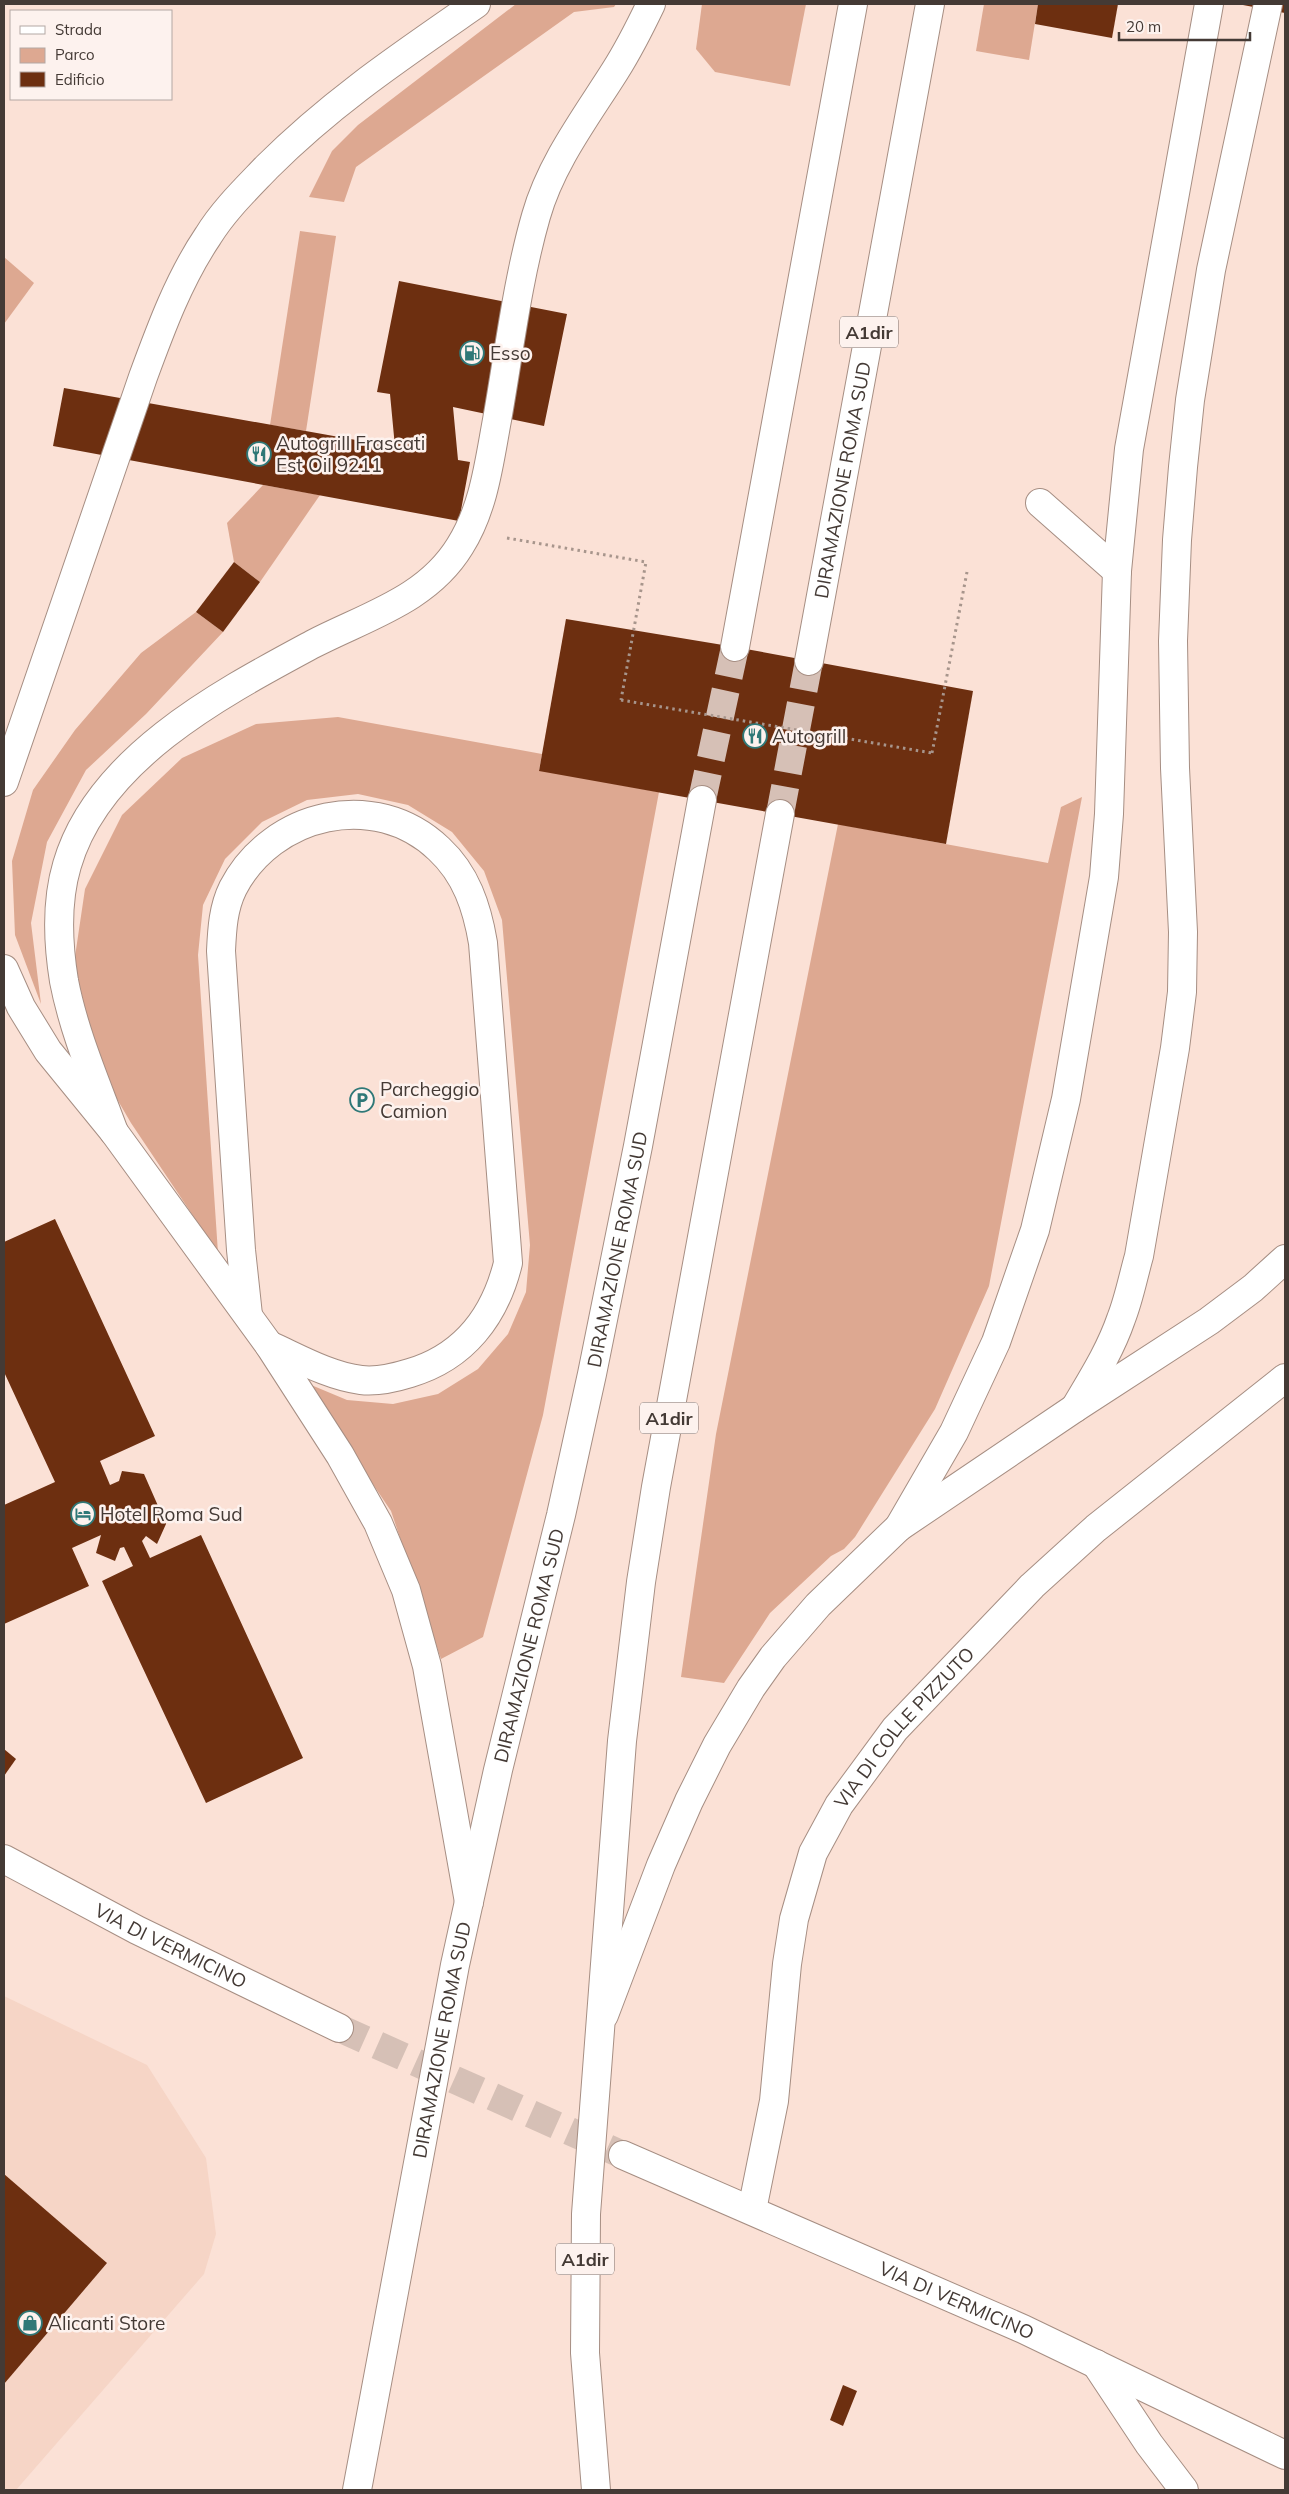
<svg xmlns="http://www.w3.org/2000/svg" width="1289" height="2494" font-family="Mulish,sans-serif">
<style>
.built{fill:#f6d5c6}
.green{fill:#dda891}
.building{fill:#6d2f10}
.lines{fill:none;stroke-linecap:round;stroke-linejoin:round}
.major-tunnel{stroke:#d6c0b6;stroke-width:28;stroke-dasharray:28 14;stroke-linecap:butt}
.highway-tunnel{stroke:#d6c0b6;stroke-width:28;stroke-dasharray:28 14;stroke-linecap:butt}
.minor-casing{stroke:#a68e83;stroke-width:30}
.major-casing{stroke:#a68e83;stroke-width:30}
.highway-casing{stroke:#a68e83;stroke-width:30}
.path{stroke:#a7958c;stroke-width:3;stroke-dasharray:2.5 4;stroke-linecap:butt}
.minor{stroke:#fff;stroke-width:28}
.major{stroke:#fff;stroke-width:28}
.highway{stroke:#fff;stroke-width:28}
.path-bridge{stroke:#a7958c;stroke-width:3;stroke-dasharray:2.5 4;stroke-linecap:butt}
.labels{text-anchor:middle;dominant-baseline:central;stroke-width:5;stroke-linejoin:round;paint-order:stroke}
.shield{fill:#fdf2ee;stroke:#7c716c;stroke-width:1}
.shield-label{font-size:18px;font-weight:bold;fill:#443a35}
.poi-label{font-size:19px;fill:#443a35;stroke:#fdf2ee;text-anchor:start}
.street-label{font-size:19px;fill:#443a35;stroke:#fdf2ee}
</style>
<rect width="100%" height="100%" fill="#fbe1d6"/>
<path class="built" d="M4 1996 147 2065 206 2158 216 2234 204 2274 16 2490H4Z"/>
<g class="green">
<path d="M516 4H616L614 7 574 12 356 167 344 202 309 197 332 151 358 125Z"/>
<path d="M702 4H806L790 86 715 72 696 49Z"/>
<path d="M984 4H1038L1029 60 976 51Z"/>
<path d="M300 231 336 236 306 431 270 425Z"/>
<path d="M4 257 34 283 4 324Z"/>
<path d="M263 485 320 495 260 582 234 562 227 523Z"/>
<path d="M196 612 223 632 146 714 86 770 47 842 31 923 41 1004 15 935 12 861 33 790 75 730 141 653Z"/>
<path d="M338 717 542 754 539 770 659 792 543 1415 483 1637 441 1659 391 1511 304 1382 347 1400 393 1404 438 1394 478 1369 508 1334 526 1292 530 1245 502 920 484 871 452 832 408 805 358 794 307 800 262 822 225 859 203 905 198 955 218 1253 131 1123 89 1051 73 970 85 889 122 815 182 758 256 724Z"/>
<path d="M1082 797 989 1286 935 1409 855 1537 844 1549 831 1556 770 1613 724 1683 681 1677 716 1434 838 824 1048 863 1061 807Z"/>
</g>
<g class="building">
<path d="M1038 4H1118L1112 38 1035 24Z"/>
<path d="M1243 4H1285V13L1243 5Z"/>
<path d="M399 281 567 314 544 426 453 407 458 460 470 462 459 521 53 446 64 388 395 447 390 394 377 392Z"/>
<path d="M234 562 260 582 223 632 196 612Z"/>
<path d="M566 619 735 647 973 691 946 844 539 771Z"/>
<path d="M55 1219 155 1436 100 1461 110 1485 119 1481 122 1471 144 1474 166 1524 157 1544 146 1536 142 1541 150 1558 201 1535 303 1758 206 1803 102 1581 133 1566 124 1547 120 1548 115 1561 96 1553 101 1535 72 1548 89 1586 4 1624V1505L55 1482 4 1372V1242Z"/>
<path d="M4 1749 16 1759 4 1776Z"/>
<path d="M4 2174 107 2263 4 2384Z"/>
<path d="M843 2385 857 2391 843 2426 830 2420Z"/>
</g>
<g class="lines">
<path class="major-tunnel" d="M339 2028 623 2155"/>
<g class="highway-tunnel">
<path d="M702 800 735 647"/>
<path d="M780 814 809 661"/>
</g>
<g class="minor-casing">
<g id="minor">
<path d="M1040 503 1117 571"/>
<path d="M4 782 143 377C161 328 179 279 208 236 224 210 246 189 267 167 332 102 401 56 476 4"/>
<path d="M4 969 21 1007 48 1051 114 1132 269 1345 340 1455 378 1523 406 1590 427 1666 469 1902"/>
<path d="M114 1132C96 1083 74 1033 64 981 58 944 56 902 67 865 98 758 222 693 313 644 367 616 427 600 460 546 484 508 489 463 497 420 509 353 517 282 536 216 551 163 586 117 615 71 629 49 640 27 651 4"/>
<path d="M248 1315 241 1250 221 951C222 930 223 908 233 888 272 813 375 788 439 849 466 874 477 907 483 943L508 1263C495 1316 464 1357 410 1373 394 1378 378 1382 361 1380 329 1376 298 1358 269 1345"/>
<path d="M1075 1408C1092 1379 1110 1351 1121 1319 1129 1299 1133 1277 1139 1256L1175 1048 1182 992 1183 932 1175 768 1173 641 1177 540 1183 467 1190 400 1211 270 1268 4"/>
<path d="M899 1527 954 1432 996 1342 1035 1230 1066 1099 1104 877 1109 814 1117 571 1129 449 1209 4"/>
<path d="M604 2015 661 1865 689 1801 717 1745 751 1688 773 1657 818 1605 899 1527 1075 1408 1209 1321 1253 1288 1285 1259"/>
<path id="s1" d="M752 2210 774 2101 787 1964 794 1919 813 1853 839 1805 895 1729 1032 1586 1096 1528 1285 1378"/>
<path d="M1096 2364 1149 2444 1184 2490"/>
</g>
</g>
<g class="major-casing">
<g id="major">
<path id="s2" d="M4 1859 137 1930 339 2028"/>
<path id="s3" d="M623 2155 1023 2329 1285 2455"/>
</g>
</g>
<g class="highway-casing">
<g id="highway">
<path d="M735 647 853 4"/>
<path id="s4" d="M809 661 930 4"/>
<path id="s5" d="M357 2490 455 1965 498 1770 561 1515 592 1374 638 1146 702 800"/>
<path d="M596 2490 585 2353 586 2214 622 1741 641 1582 656 1487 780 814"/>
</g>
</g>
<g class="path">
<path d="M507 538 646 562 621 700"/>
<path d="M932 753 967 572"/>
</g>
<use href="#minor" class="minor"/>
<use href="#major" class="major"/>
<use href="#highway" class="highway"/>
<path class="path-bridge" d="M621 700 932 753"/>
</g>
<defs>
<g id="fuel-ring" transform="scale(1.25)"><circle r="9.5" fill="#fdf2ee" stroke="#2f7877" stroke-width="1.5"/><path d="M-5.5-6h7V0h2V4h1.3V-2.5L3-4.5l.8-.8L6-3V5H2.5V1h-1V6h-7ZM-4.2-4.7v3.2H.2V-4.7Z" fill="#2f7877"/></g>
<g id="restaurant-ring" transform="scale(1.25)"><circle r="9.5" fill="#fdf2ee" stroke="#2f7877" stroke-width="1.5"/><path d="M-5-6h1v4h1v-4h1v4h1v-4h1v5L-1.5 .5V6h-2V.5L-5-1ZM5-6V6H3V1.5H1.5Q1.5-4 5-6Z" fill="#2f7877"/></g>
<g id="parking-ring" transform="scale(1.25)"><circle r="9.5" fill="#fdf2ee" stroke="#2f7877" stroke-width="1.5"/><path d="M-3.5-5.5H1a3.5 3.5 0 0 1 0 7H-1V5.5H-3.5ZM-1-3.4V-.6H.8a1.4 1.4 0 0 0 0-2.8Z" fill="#2f7877"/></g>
<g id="hotel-ring" transform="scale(1.25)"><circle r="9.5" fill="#fdf2ee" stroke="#2f7877" stroke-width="1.5"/><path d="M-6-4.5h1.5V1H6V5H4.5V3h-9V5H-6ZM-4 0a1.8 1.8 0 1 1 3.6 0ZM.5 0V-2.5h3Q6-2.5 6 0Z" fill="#2f7877"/></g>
<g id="shop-ring" transform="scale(1.25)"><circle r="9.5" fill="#fdf2ee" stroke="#2f7877" stroke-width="1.5"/><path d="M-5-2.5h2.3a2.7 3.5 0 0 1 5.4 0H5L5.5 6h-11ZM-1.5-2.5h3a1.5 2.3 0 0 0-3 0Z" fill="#2f7877"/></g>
</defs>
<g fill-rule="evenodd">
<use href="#fuel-ring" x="472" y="353"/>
<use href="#restaurant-ring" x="259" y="454"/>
<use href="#restaurant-ring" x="755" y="736"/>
<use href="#parking-ring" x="362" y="1100"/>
<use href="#hotel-ring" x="83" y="1514"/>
<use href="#shop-ring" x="30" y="2323"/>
</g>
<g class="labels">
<g class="shield">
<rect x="840" y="316.5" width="58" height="31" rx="4"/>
<rect x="640" y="1402.5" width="58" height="31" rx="4"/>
<rect x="556" y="2243.5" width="58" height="31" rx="4"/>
</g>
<g class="shield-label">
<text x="869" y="332">A1dir</text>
<text x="669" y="1418">A1dir</text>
<text x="585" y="2259">A1dir</text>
</g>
<g class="poi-label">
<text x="490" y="353">Esso</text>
<text x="276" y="443">Autogrill Frascati<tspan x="276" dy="22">Est Oil 9211</tspan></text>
<text x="772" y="736">Autogrill</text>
<text x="380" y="1089">Parcheggio<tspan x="380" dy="22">Camion</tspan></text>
<text x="100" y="1514">Hotel Roma Sud</text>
<text x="48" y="2323">Alicanti Store</text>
</g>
<g class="street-label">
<text stroke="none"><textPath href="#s4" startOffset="184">DIRAMAZIONE ROMA SUD</textPath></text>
<text stroke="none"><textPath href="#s5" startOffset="1268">DIRAMAZIONE ROMA SUD</textPath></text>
<text stroke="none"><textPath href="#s5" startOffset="862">DIRAMAZIONE ROMA SUD</textPath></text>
<text stroke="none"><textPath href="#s1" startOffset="519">VIA DI COLLE PIZZUTO</textPath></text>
<text stroke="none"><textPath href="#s2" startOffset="188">VIA DI VERMICINO</textPath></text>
<text stroke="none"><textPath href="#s5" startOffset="458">DIRAMAZIONE ROMA SUD</textPath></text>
<text stroke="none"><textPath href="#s3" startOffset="364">VIA DI VERMICINO</textPath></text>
</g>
</g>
<rect width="1289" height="2494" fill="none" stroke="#443a35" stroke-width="10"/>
<rect x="10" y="10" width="162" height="90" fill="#fdf2ee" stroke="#b3a8a4"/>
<rect x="20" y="26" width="25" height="8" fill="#ffffff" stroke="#b3a8a4"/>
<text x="55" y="35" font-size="15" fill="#443a35">Strada</text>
<rect x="20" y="48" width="25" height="15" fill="#dda891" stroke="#b3a8a4"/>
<text x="55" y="60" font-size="15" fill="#443a35">Parco</text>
<rect x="20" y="72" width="25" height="15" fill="#6d2f10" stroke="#b3a8a4"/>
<text x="55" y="85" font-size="15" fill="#443a35">Edificio</text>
<path d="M1119 32v8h131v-8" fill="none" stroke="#443a35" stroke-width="2.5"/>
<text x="1126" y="32" font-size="15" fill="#443a35" stroke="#fdf2ee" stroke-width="4" paint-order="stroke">20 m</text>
</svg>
